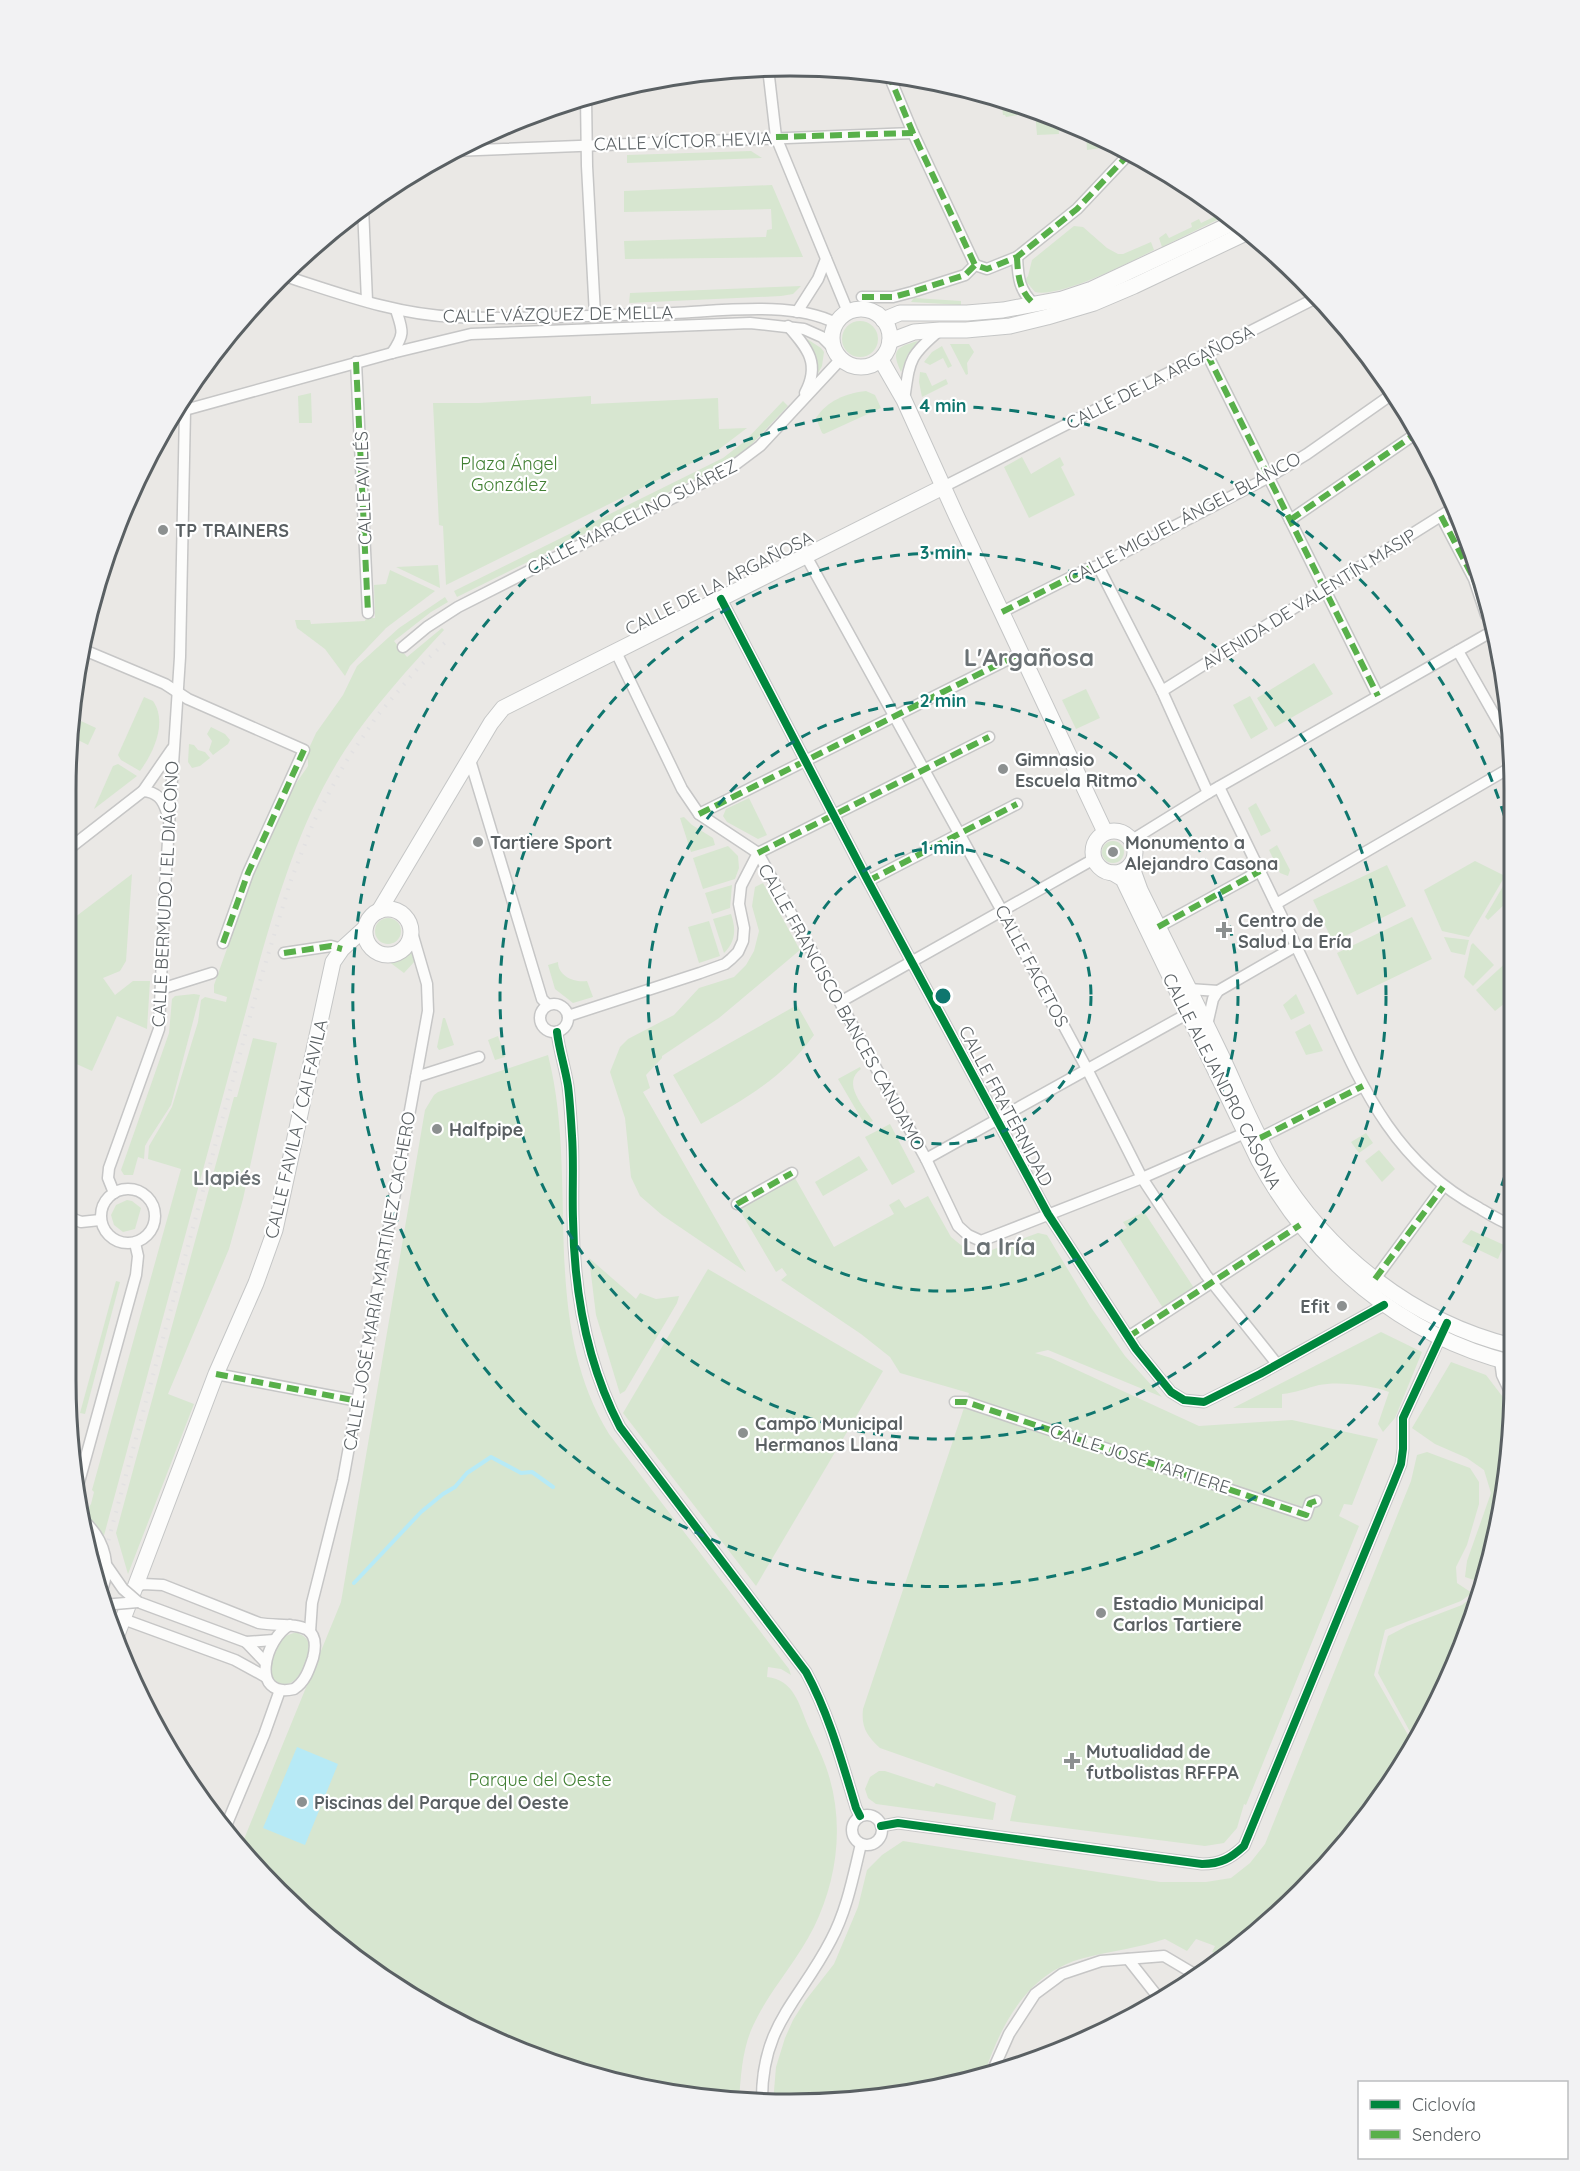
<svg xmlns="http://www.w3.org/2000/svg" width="1580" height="2171" font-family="Quicksand,sans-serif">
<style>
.green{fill:#d7e6d0}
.water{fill:#b7eaf6}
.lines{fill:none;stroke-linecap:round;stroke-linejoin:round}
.stream{stroke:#b7eaf6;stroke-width:4}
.street-casing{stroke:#c6c6c6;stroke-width:13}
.secondary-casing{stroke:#c5c6c6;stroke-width:17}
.street{stroke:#fcfcfb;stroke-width:10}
.secondary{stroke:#fcfcfb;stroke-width:15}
.rail{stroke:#e2e1e2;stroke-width:4;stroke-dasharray:1.5 8;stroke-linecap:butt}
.street-bridge-casing{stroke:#c6c6c6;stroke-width:13;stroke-linecap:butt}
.street-bridge{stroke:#fcfcfb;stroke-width:10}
.quiet{stroke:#58b04a;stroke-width:6;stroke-dasharray:12 6;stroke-linecap:butt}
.cycleway-casing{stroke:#fff;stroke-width:11}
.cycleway{stroke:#00873e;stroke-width:8}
.ring{fill:none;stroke:#0f766e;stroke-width:3;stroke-dasharray:10 8}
.poi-dot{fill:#8c9090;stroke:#fff;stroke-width:2}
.labels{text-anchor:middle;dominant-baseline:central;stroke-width:4.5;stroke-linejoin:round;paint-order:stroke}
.street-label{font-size:18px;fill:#5a6063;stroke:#fff}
.park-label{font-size:18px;fill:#428034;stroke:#fff}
.poi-label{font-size:18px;font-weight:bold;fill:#5a6063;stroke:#fff;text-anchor:start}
.neighbourhood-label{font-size:20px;font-weight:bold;fill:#6b7275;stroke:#fff}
.district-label{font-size:24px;font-weight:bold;fill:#6b7275;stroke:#fff}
.rim{fill:none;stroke:#5a6063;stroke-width:3}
.centre{fill:#0f766e;stroke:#fff;stroke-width:3}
.ring-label{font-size:18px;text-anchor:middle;font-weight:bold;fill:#0f766e;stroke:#fff;stroke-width:4.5;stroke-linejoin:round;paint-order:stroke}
</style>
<rect width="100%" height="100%" fill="#eae8e5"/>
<g class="green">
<path d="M1001 99 1022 104 1058 120 1059 134 1037 135 1035 112 1006 117 1005 115H1003Z"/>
<path d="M1086 133 1115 146 1087 150Z"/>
<path d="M751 151 762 158 627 163V155Z"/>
<path d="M772 185 803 257 625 259 624 241 766 237 767 230 772 229 771 209 624 212V191Z"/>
<path d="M1222 213 1225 216 1162 247 1159 238 1166 233 1169 238 1192 227 1191 223 1199 219 1201 223Z"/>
<path d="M1074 226 1083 227 1107 248 1118 254H1123L1151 242 1154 250C1130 262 1061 298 1035 292L1025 280 1028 276 1032 260Z"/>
<path d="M801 286 793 294 781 296 629 303 630 293Z"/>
<path d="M914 298 961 301V305L911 302Z"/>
<circle cx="860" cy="339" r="18"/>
<path d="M807 339 821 348 824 352 822 366 817 375 814 355Z"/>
<path d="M918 341 908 354 901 372C891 350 896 347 918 341Z"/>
<path d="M950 344H969L974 352 967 363 968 374 966 375Z"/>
<path d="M942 346 952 366 948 368 943 358 930 365 924 362 932 352Z"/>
<path d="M920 372 926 373 932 386 946 379 948 384 922 397 919 382Z"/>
<path d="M866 391 875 395 881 408 824 434 822 433 816 418C827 401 846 393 866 391Z"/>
<path d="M311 393 312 423H299L298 396Z"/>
<path d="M591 396V404L718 398 719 429 747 428 718 450 446 585 443 526 439 525 433 403H479Z"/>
<path d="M783 401 788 406 749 447 725 464 457 597 454 591 723 458 745 441Z"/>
<path d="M1022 457 1031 474 1060 457 1064 465 1061 467 1075 495 1029 518 1004 467Z"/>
<path d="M438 565 440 588 396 567Z"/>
<path d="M390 570 435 591 386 628 350 666 345 676 325 649 297 628 295 620H310L311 624 365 621 366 618H375L374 585 386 584Z"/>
<path d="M445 597 448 602 431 612 394 641 407 657 442 628 444 630C409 668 373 707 345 750 303 815 280 889 259 963L93 1576 84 1515 91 1504 94 1492 92 1490 181 1169 148 1159 149 1146 172 1107 198 1022 201 1000 205 997 226 1002 227 997 214 993V985L254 873 288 795 308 766V760L305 757 316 733 343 695 357 666 399 628Z"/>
<path d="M1314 663 1333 694 1275 727 1257 698Z"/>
<path d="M1086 689 1100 718 1076 729 1062 700Z"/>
<path d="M1250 696 1268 729 1251 739 1233 705Z"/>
<path d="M144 697 153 701C168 723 153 753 140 771L121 760 118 755Z"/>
<path d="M81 721 96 728 88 745 74 738Z"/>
<path d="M211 727 225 734 230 740 228 744 213 755 209 750 212 741 207 734Z"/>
<path d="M189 744 194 745 198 750 205 752 210 758 200 766 192 768 188 762Z"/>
<path d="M118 764 137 776 94 809 113 766Z"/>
<path d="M749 798 767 835 758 839 727 822 723 816 726 809Z"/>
<path d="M1256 803 1271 831 1261 836 1248 808Z"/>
<path d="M684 817 692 825 713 838 715 845 691 852 680 818Z"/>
<circle cx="1113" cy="852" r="11"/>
<path d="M1277 845 1290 870 1288 876 1280 873 1269 850Z"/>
<path d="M728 846 738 856 739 868 735 879 703 889 693 858Z"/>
<path d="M1475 861 1505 876 1469 937 1442 931 1424 890Z"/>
<path d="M1387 865 1406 906 1333 942 1313 900Z"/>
<path d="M132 874 126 961 120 971 103 978 115 995 133 981H150L147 1029 117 1016 92 1071 72 1062 68 1072 72 1074 66 1087V924Z"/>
<path d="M1509 876V900L1488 920 1485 917Z"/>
<path d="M763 883 800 950 719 1018 662 1056V1058L646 1075 650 1088 643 1092 746 1272 662 1215 640 1196 631 1177 625 1118 610 1072 620 1047 628 1039 674 1015 699 988 734 977 746 965 754 951 759 931 752 906 755 887Z"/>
<path d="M732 885 730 908 712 914 705 893Z"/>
<path d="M731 914C736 929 736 941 724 953L713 919Z"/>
<path d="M1412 917 1432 959 1357 995 1337 953Z"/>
<circle cx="388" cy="931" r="13"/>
<path d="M709 921 720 956 699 963 688 927Z"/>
<path d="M1444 937 1469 940 1465 955 1451 952Z"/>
<path d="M1473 943 1494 965 1473 986 1464 977 1471 945Z"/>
<path d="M411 948 415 961 404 973 388 961 389 959 400 957Z"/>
<path d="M1509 960 1510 999 1495 1011 1476 990Z"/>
<path d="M558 962C558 976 574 983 587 981L593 997 573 1003 555 989 548 965Z"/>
<path d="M194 994 200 995 171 1105 149 1139 145 1146 144 1159 138 1157 133 1175H124L121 1170 169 1033 172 999 175 996Z"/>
<path d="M1296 994 1305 1013 1291 1020 1283 1005Z"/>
<path d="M797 1005 814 1035C783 1078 745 1099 701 1124L673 1075Z"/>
<path d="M443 1018H445L454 1045 439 1050 437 1047Z"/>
<path d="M1310 1024 1323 1051 1306 1055 1295 1032Z"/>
<path d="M498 1036 505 1057 495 1060 488 1040Z"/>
<path d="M253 1038 277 1043 243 1199 229 1249 168 1394 194 1404 128 1574 116 1533 234 1097H237Z"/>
<path d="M548 1055C580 1180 538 1318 609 1434L789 1669 791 1675 781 1669 768 1667 767 1677C794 1680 799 1704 808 1726 814 1739 821 1753 826 1767 845 1820 838 1878 814 1927 796 1963 768 1992 752 2028 742 2051 741 2076 739 2100L649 2091 470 2030 312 1925 242 1844 341 1602 425 1110 434 1095 438 1092Z"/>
<path d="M860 1067 861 1069C841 1083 864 1107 873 1121L865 1125 838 1079Z"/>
<path d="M890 1124 915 1172 892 1185 865 1137Z"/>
<path d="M1366 1133 1373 1143 1359 1153 1351 1142Z"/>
<path d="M1379 1150 1395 1169 1382 1182 1365 1161Z"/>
<path d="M859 1156 868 1170 823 1196 815 1182Z"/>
<path d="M795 1178 834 1247 894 1214 889 1205 899 1199 905 1208 928 1196 951 1237 967 1250 986 1252 1038 1233 1047 1235 1090 1306 1125 1356 1162 1397 1048 1350 1035 1353 1051 1358 1199 1426 1292 1420 1378 1439 1352 1505 1344 1504 1339 1516 1359 1526 1246 1805 1244 1804 1237 1828 1224 1843 1205 1846 1010 1821 1016 1796 880 1748C867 1736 861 1727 863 1709L969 1393 900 1373 890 1357 861 1334 781 1280 787 1275 782 1268 776 1272 739 1209Z"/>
<path d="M127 1200 132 1201 141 1208 135 1229 123 1232 114 1225 111 1215 116 1205Z"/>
<path d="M1144 1212 1194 1288 1163 1308 1116 1233 1127 1228 1123 1222Z"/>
<path d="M1471 1230 1504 1245 1498 1259 1462 1242Z"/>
<path d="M589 1258 636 1299 640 1293 656 1299 679 1296 677 1303 625 1391 620 1394 596 1315Z"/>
<path d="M708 1269 883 1371 756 1586 623 1413Z"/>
<path d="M116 1281 120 1282 85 1414 80 1413Z"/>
<path d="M1381 1332 1422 1352 1395 1418 1383 1432 1378 1424 1389 1392C1372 1385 1337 1381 1319 1385 1307 1388 1295 1393 1282 1394V1408H1233Z"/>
<path d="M1451 1362 1486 1375 1512 1409V1429L1489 1569 1486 1577 1474 1580 1465 1577 1467 1561 1491 1493 1484 1470 1467 1458 1435 1444 1412 1428Z"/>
<path d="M1427 1452 1470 1468 1479 1482V1504L1467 1545 1456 1567 1457 1583 1472 1593 1461 1601 1385 1630 1374 1675 1412 1742 1338 1853 1339 1829 1335 1858 1228 1957 1212 1952 1215 1946 1196 1939 1187 1951 1165 1939C1139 1948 1111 1951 1084 1958 1029 1972 1002 2022 985 2072L884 2099 790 2105 773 2103 776 2067 785 2038 793 2020 805 2001 834 1964 858 1907 867 1870 882 1855 903 1841 1160 1882H1206L1231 1878 1250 1863 1265 1844 1411 1481 1417 1455Z"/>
<path d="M1481 1590 1439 1702 1414 1739 1378 1673 1388 1636 1407 1626 1462 1605Z"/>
<path d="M296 1632C302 1635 307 1637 309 1644 311 1655 301 1677 292 1682 288 1685 283 1685 279 1683 261 1675 276 1648 283 1637Z"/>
<path d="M879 1771H885L934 1787 936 1783 996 1803 993 1820 876 1804 868 1798 865 1789 870 1777Z"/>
</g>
<path class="water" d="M297 1747 338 1764 305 1845 263 1828Z"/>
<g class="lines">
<path class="stream" d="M354 1583 421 1512 443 1494 455 1487 467 1473 491 1457 521 1473 532 1472 553 1487"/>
<g class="street-casing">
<g id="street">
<path d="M768 68 776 137 848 312"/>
<path d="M888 73 913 133 975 265"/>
<path d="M586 97 587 166 595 315"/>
<path d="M453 151 913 133"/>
<path d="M363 207 367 301"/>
<path d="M1017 257C1018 277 1019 291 1035 305"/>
<path d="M285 276C341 294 397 315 456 317 529 320 602 315 674 313 720 311 794 301 835 323"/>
<path d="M862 297H893L912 292 965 275 975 265 987 269 1017 257 1077 209 1130 153"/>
<path d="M797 312 818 279 826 259"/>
<path d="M788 326C807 348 821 363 805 393"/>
<path d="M392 353C405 334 403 331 396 310"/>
<path d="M1207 354 1378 696"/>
<path d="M356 362 368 613"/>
<path d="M904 400C910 360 908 357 940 330"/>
<path d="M174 413 392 353 471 334 750 323 804 329 822 337 833 348"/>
<path d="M943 487 1316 298"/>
<path d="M1441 516 1474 579 1486 615"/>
<path d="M1290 520 1414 435"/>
<path d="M806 556 1002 911 1087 1069 1142 1178 1206 1275 1277 1364"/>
<path d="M1098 566 1162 691 1208 793"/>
<path d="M721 599 868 881 1048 1214 1136 1349 1171 1392 1184 1400 1204 1402 1260 1374 1384 1305"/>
<path d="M1002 612 1087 569 1098 566 1269 477 1307 454 1391 395"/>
<path d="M403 647 427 627 458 607 728 470 760 446 840 360"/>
<path d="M84 650 165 684 188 699 304 750 248 873 223 943"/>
<path d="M1458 651 1508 739"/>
<path d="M616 652 682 789 699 814 758 853 926 1159 958 1226 968 1235 981 1241 1142 1178 1245 1133"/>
<path d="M1162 691 1455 507"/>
<path d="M470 760 542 999 548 1005"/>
<path d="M1219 787C1250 850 1280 913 1311 977 1355 1068 1384 1157 1479 1208 1489 1214 1500 1221 1511 1225"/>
<path d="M143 791C157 792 163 799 167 813"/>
<path d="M699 814 1021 653"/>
<path d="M1132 840 1208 793 1491 632"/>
<path d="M66 851 143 791 172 749"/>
<path d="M758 853 989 737"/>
<path d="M868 881 1017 804"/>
<path d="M1276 904 1508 769"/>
<path d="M1158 927 1260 871"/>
<path d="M284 953 331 946 342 949"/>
<path d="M161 989 212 973"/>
<path d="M1189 989 1218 991"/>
<path d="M840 1002 1094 859"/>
<circle cx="554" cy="1018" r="14"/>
<path d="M568 1016 700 973 725 964 731 959 738 952 743 941 744 928 739 904 741 886 758 853"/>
<path d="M1207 1025 1213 999 1218 991 1296 946"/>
<path d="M557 1032C559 1050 565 1067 568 1086 570 1102 571 1119 572 1136 574 1163 572 1191 573 1219 574 1291 586 1362 620 1427L806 1672C829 1714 842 1762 856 1808L860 1816"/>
<path d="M416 1077 479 1057"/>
<path d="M1260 1138 1363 1086"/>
<path d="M926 1159 1187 1014"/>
<circle cx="128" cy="1216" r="27"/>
<path d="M114 1193 108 1178 109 1168 159 1029 165 887 180 657 185 410 189 387"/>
<path d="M737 1204 792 1173"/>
<path d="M66 1216 81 1222 100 1220"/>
<path d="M1375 1279 1443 1187"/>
<path d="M1128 1337 1300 1225"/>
<path d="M1500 1360 1502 1375 1512 1396"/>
<path d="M216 1374 358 1401"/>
<path d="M955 1402H966L1306 1515 1310 1503 1316 1501"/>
<path d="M79 1482 136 1275 138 1256 135 1243"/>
<path d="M134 1588 143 1584 163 1585 259 1623C284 1628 324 1616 313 1658 309 1670 305 1682 294 1689 249 1699 265 1638 290 1625"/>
<path d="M138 1602 246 1642 274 1640"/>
<path d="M123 1619 235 1660 266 1677"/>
<path d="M310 1632 312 1603 343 1480 428 1011 427 984 411 929"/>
<path d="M246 1642 266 1663"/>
<circle cx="867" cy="1830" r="15"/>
<path d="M226 1826 264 1735 280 1690"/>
<path d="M881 1826 898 1823 1202 1864C1221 1864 1231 1858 1244 1846L1393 1484 1401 1464 1403 1449V1418L1443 1331"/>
<path d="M1128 1959 1158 1997"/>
<path d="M993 2070 1009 2034 1035 1994 1062 1974 1101 1961 1164 1956 1196 1975"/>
<path d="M762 2102C761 2025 799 2002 831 1940 847 1910 853 1877 861 1844"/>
</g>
</g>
<g class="secondary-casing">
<g id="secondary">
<circle cx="861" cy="338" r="29"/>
<path d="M883 320 900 313H967L1003 310 1062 299 1092 289 1235 222"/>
<path d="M890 341 914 332 940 330H966L1010 326 1047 317 1094 303 1134 286 1248 232"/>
<path d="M881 360 904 400 956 515 1105 832"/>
<circle cx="1114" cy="852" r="21"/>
<path d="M1131 865 1140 890C1168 946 1195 1001 1222 1057 1239 1094 1255 1133 1275 1167 1327 1254 1414 1322 1512 1346"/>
<path d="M1113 873 1123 879 1259 1161C1312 1259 1402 1336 1512 1363"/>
<circle cx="388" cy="932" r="23"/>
<path d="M379 911 491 723 503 708 943 487"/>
<path d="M115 1640 216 1374 256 1283 275 1230 333 962 342 949 365 928"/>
</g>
</g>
<use href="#street" class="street"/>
<use href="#secondary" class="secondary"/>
<path class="rail" d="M96 1586 257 991 291 880 314 821 345 763 377 716 418 668 450 638"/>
<g class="street-bridge-casing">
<g id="street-bridge">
<path d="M84 1521C106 1541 112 1568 100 1595"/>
<path d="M107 1566 123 1589 138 1602"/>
<path d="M103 1605 138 1602"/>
</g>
</g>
<use href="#street-bridge" class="street-bridge"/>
<g class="quiet">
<path d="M888 73 913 133 975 265"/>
<path d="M776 137 913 133"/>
<path d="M1017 257C1018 277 1019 291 1035 305"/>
<path d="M862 297H893L912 292 965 275 975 265 987 269 1017 257 1077 209 1130 153"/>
<path d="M1207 354 1378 696"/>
<path d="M356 362 368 613"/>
<path d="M1441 516 1474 579 1486 615"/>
<path d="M1290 520 1414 435"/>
<path d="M1002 612 1087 569 1098 566"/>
<path d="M699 814 1021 653"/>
<path d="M758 853 989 737"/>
<path d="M868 881 1017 804"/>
<path d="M1158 927 1260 871"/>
<path d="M223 943 248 873 304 750"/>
<path d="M284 953 331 946 342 949"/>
<path d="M1260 1138 1363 1086"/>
<path d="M737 1204 792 1173"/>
<path d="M1375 1279 1443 1187"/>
<path d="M1128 1337 1300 1225"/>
<path d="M216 1374 358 1401"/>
<path d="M955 1402H966L1306 1515 1310 1503 1316 1501"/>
</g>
<g class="cycleway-casing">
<g id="cycleway">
<path d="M721 599 868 881 1048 1214 1136 1349 1171 1392 1184 1400 1204 1402 1260 1374 1384 1305"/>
<path d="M557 1032C559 1050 565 1067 568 1086 570 1102 571 1119 572 1136 574 1163 572 1191 573 1219 574 1291 586 1362 620 1427L806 1672C829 1714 842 1762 856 1808L860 1816"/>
<path d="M881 1826 898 1823 1202 1864C1221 1864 1231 1858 1244 1846L1393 1484 1401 1464 1403 1449V1418L1447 1323"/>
</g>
</g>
<use href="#cycleway" class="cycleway"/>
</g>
<g class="ring">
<circle cx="943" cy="996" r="148"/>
<circle cx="943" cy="996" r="295"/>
<circle cx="943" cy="996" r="443"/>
<path d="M1510 1159A590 590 0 1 1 1507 824"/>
</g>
<g class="poi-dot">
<circle cx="163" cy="530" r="6"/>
<circle cx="1003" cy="769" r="6"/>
<circle cx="478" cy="842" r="6"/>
<circle cx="1113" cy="852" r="6"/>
<path d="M1221 921h6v6h6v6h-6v6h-6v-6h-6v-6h6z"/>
<circle cx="437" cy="1129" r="6"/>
<circle cx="1342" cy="1306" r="6"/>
<circle cx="743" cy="1433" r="6"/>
<circle cx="1101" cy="1613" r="6"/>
<path d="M1069 1752h6v6h6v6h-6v6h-6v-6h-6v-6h6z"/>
<circle cx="302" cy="1802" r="6"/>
</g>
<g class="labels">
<g class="street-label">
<text transform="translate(683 141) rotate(-2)">CALLE VÍCTOR HEVIA</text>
<text transform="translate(558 314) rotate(-1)">CALLE VÁZQUEZ DE MELLA</text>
<text transform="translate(1160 377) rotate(-27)">CALLE DE LA ARGAÑOSA</text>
<text transform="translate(363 488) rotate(-92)">CALLE AVILÉS</text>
<text transform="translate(632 517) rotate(-27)">CALLE MARCELINO SUÁREZ</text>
<text transform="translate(1184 518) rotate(-28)">CALLE MIGUEL ÁNGEL BLANCO</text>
<text transform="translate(719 583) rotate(-27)">CALLE DE LA ARGAÑOSA</text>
<text transform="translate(1309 599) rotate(-32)">AVENIDA DE VALENTÍN MASIP</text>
<text transform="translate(165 894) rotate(-87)">CALLE BERMUDO I EL DIÁCONO</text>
<text transform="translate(1032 966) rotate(62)">CALLE FACETOS</text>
<text transform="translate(842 1007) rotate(61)">CALLE FRANCISCO BANCES CANDAMO</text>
<text transform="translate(1222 1081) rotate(63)">CALLE ALEJANDRO CASONA</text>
<text transform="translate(1006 1106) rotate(62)">CALLE FRATERNIDAD</text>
<text transform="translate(296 1129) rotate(-77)">CALLE FAVILA / CAI FAVILA</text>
<text transform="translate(379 1281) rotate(-80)">CALLE JOSÉ MARÍA MARTÍNEZ CACHERO</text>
<text transform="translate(1140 1459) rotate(18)">CALLE JOSÉ TARTIERE</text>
</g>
<g class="park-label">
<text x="509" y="463">Plaza Ángel<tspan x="509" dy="21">González</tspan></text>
<text x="540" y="1779">Parque del Oeste</text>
</g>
<g class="poi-label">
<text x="175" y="530">TP TRAINERS</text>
<text x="1015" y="759">Gimnasio<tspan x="1015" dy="21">Escuela Ritmo</tspan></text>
<text x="490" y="842">Tartiere Sport</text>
<text x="1125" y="842">Monumento a<tspan x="1125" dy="21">Alejandro Casona</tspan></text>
<text x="1238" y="920">Centro de<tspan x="1238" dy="21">Salud La Ería</tspan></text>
<text x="449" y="1129">Halfpipe</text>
<text x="1330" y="1306" text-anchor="end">Efit</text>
<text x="755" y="1423">Campo Municipal<tspan x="755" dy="21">Hermanos Llana</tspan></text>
<text x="1113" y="1603">Estadio Municipal<tspan x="1113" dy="21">Carlos Tartiere</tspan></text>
<text x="1086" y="1751">Mutualidad de<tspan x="1086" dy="21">futbolistas RFFPA</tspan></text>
<text x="314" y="1802">Piscinas del Parque del Oeste</text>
</g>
<g class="neighbourhood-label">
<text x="227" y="1177">Llapiés</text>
</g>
<g class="district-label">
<text x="1029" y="657">L'Argañosa</text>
<text x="999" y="1246">La Iría</text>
</g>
</g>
<path d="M0 0H1580V2171H0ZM790 76H790A714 714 0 0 1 1504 790V1380A714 714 0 0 1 790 2094H790A714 714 0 0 1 76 1380V790A714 714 0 0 1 790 76Z" fill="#f2f2f3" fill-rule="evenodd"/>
<path class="rim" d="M790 76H790A714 714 0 0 1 1504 790V1380A714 714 0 0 1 790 2094H790A714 714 0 0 1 76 1380V790A714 714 0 0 1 790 76Z"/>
<circle cx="943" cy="996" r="9" class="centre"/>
<g class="ring-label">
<text x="943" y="412">4 min</text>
<text x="943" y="559">3 min</text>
<text x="943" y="707">2 min</text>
<text x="943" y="854">1 min</text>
</g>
<rect x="1358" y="2081" width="210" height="78" fill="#ffffff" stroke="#bdbfc1" stroke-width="1.5"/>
<rect x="1370" y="2100" width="30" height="9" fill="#00873e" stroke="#bdbfc1" stroke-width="1.5"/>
<text x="1412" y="2111" font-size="18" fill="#5a6063">Ciclovía</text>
<rect x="1370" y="2130" width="30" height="9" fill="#58b04a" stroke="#bdbfc1" stroke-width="1.5"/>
<text x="1412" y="2141" font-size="18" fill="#5a6063">Sendero</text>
</svg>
